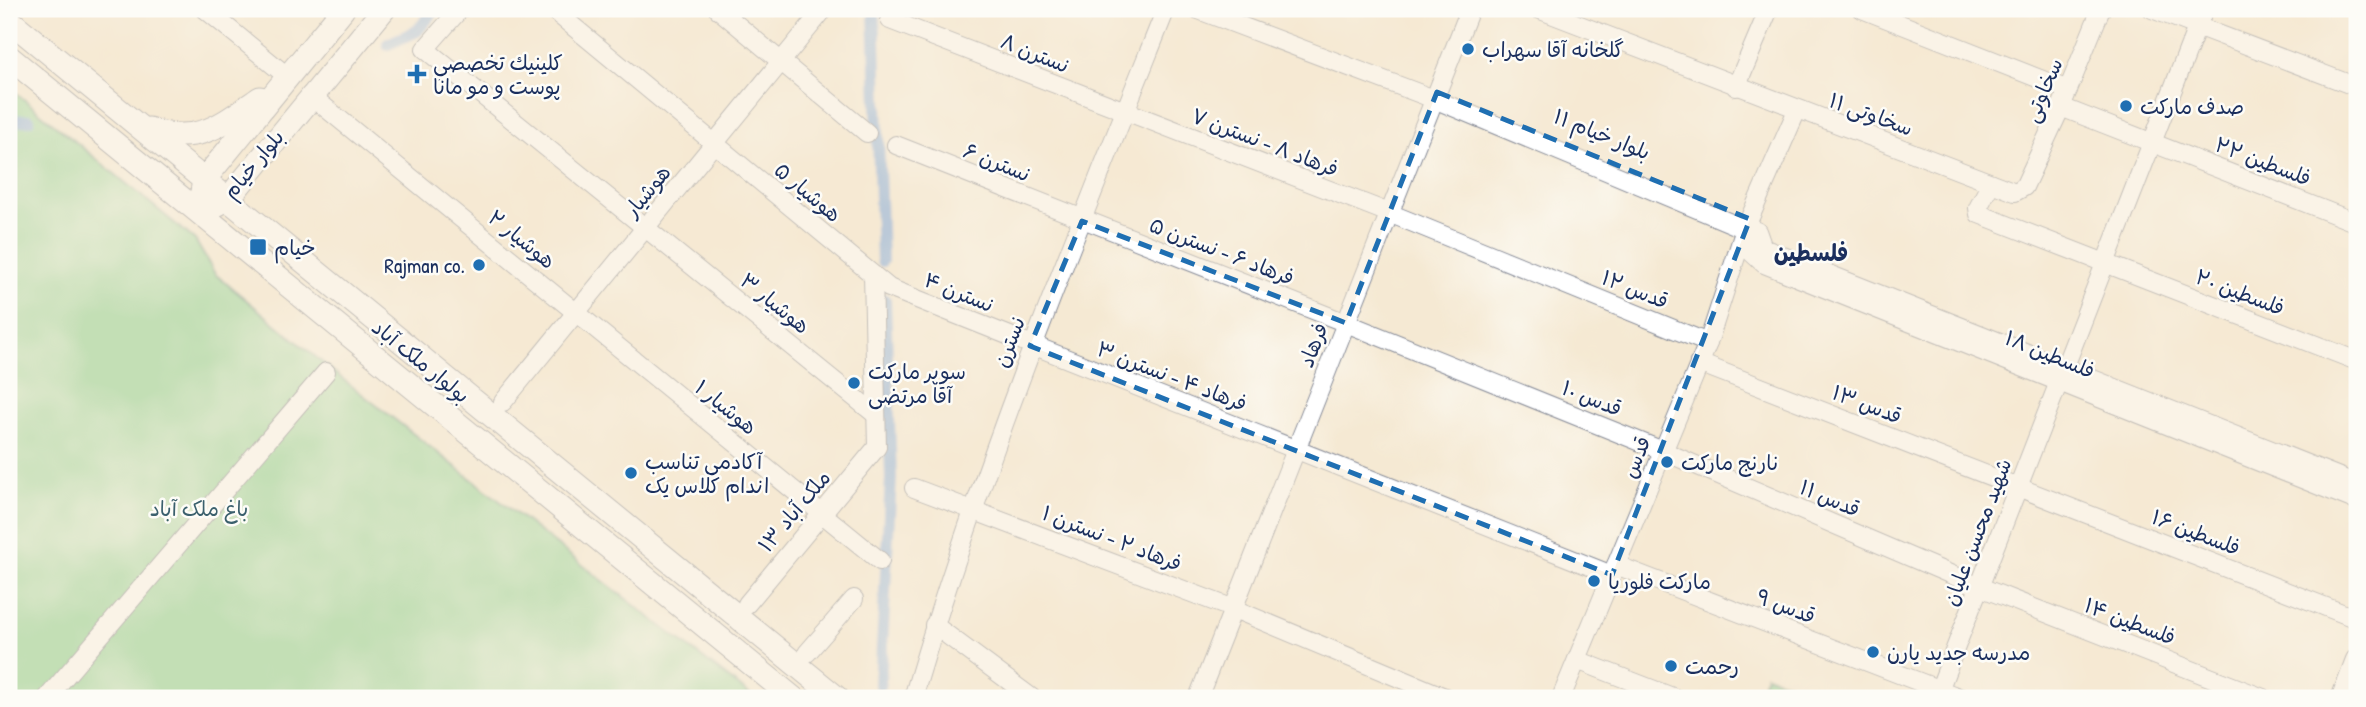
<svg xmlns="http://www.w3.org/2000/svg" width="2366" height="707" font-family="'Patrick Hand','Playpen Sans Arabic',sans-serif">
<style>
.green{fill:#85d291;stroke:#508078;stroke-width:2}
.lines{fill:none;stroke-linecap:round;stroke-linejoin:round}
.canal{stroke:#73a3dd;stroke-width:12}
.minor-casing{stroke:#888c98;stroke-width:20}
.major-casing{stroke:#888c98;stroke-width:25}
.minor{stroke:#fff;stroke-width:18}
.major{stroke:#fff;stroke-width:23}
.marked{fill:none;stroke:#1f6fb2;stroke-width:5;stroke-dasharray:14 9;stroke-linejoin:round}
.poi-dot{fill:#1f6fb2;stroke:#fdfcf7;stroke-width:2.5}
.labels{text-anchor:middle;dominant-baseline:central;stroke-width:5;stroke-linejoin:round;paint-order:stroke}
.poi-label{font-size:21px;fill:#1b2f5e;stroke:#fdfcf7;text-anchor:start}
.street-label{font-size:21px;fill:#1b2f5e;stroke:#fdfcf7}
.park-label{font-size:21px;fill:#3b606d;stroke:#fdfcf7}
.neighbourhood-label{font-size:23px;font-weight:bold;fill:#1b2f5e;stroke:#fdfcf7}
</style>
<rect width="100%" height="100%" fill="#fdfcf7"/>
<filter id="ink" filterUnits="userSpaceOnUse"><feTurbulence type="fractalNoise" baseFrequency=".0143" numOctaves="2"/><feDisplacementMap in="SourceGraphic" scale="14" xChannelSelector="R" yChannelSelector="G"/><feConvolveMatrix kernelMatrix="1 2 1 2 8 2 1 2 1" color-interpolation-filters="sRGB"/></filter>
<filter id="wash" filterUnits="userSpaceOnUse"><feTurbulence type="fractalNoise" baseFrequency=".00686" numOctaves="4" result="noise"/><feDisplacementMap in="SourceGraphic" scale="28" xChannelSelector="R" yChannelSelector="G"/><feGaussianBlur stdDeviation="1.57" result="paint"/><feColorMatrix in="noise" values="0 0 0 0 0 0 0 0 0 0 0 0 0 0 0 0 0 1.4 0 .05"/><feComposite in="paint" operator="in"/></filter>
<g filter="url(#wash)">
<rect width="100%" height="100%" fill="#f5e9d3"/>
<g class="green">
<path d="M9 87 195 240 215 274 340 377 754 698H9Z"/>
<path d="M1766 675 1826 698H1757Z"/>
</g>
<g class="lines">
<g class="canal">
<path d="M874 9 882 261"/>
<path d="M388 44 417 31 436 9"/>
<path d="M9 121 29 120"/>
<path d="M880 685 891 478 885 300"/>
</g>
</g>
</g>
<g filter="url(#ink)">
<g class="lines">
<g class="minor-casing">
<g id="minor">
<path d="M205 9 288 77"/>
<path d="M460 9 425 49 875 414"/>
<path d="M552 9 889 288 1612 575"/>
<path d="M718 9 867 133"/>
<path d="M1196 9 1434 99 1745 229"/>
<path d="M1538 9 2015 192 2024 187 2061 107 2101 9"/>
<path d="M1862 9 2068 90"/>
<path d="M2152 9 2357 87"/>
<path d="M890 20 1389 213 1708 343"/>
<path d="M1736 87 1769 9"/>
<path d="M310 95 880 561"/>
<path d="M2061 107 2357 223"/>
<path d="M896 145 1346 323 1663 451 1980 587 2263 698"/>
<path d="M1991 183 1978 208 1979 214 2357 361"/>
<path d="M1745 229 1752 253 1764 264 2357 501"/>
<path d="M1757 231 1763 248 2357 484"/>
<path d="M1699 363 2357 619"/>
<path d="M503 402 824 9"/>
<path d="M914 488 1234 609 1447 698"/>
<path d="M1616 565 1961 698"/>
<path d="M747 604 877 447 873 275"/>
<path d="M934 625 1032 698"/>
<path d="M807 653 854 599"/>
<path d="M1577 660 1675 698"/>
<path d="M47 698 326 372"/>
<path d="M913 698C982 463 1075 236 1166 9"/>
<path d="M1198 698 1470 9"/>
<path d="M1561 698 1708 343 1745 229 1797 110"/>
<path d="M1936 698 2204 9"/>
</g>
</g>
<g class="major-casing">
<g id="major">
<path d="M9 20 837 698"/>
<path d="M9 57 793 698"/>
<path d="M149 129C198 146 221 125 260 98"/>
<path d="M202 192 204 180 343 9"/>
<path d="M214 206 228 199 384 9"/>
<path d="M2343 698 2357 661"/>
</g>
</g>
<use href="#minor" class="minor"/>
<use href="#major" class="major"/>
</g>
</g>
<path d="M0 0H2366V707H0ZM1437 92 1750 219 1612 575 1030 346 1082 221 1346 323Z" fill="#f5e9d3" fill-opacity=".55" fill-rule="evenodd"/>
<path class="marked" d="M1437 92 1750 219 1612 575 1030 346 1082 221 1346 323Z"/>
<g class="poi-dot">
<circle cx="1468" cy="49" r="7"/>
<path d="M413.5 63.5h7v7h7v7h-7v7h-7v-7h-7v-7h7z"/>
<circle cx="2126" cy="106" r="7"/>
<rect x="249" y="238" width="18" height="18" rx="3.5"/>
<circle cx="479" cy="265" r="7"/>
<circle cx="854" cy="383" r="7"/>
<circle cx="1667" cy="462" r="7"/>
<circle cx="631" cy="473" r="7"/>
<circle cx="1594" cy="581" r="7"/>
<circle cx="1873" cy="652" r="7"/>
<circle cx="1671" cy="666" r="7"/>
</g>
<g class="labels">
<g class="poi-label">
<text x="1482" y="49">گلخانه آقا سهراب</text>
<text x="433" y="62">كلينيك تخصصي<tspan x="433" dy="24">پوست و مو مانا</tspan></text>
<text x="2140" y="106">صدف مارکت</text>
<text x="274" y="247">خیام</text>
<text x="465" y="265" text-anchor="end">Rajman co.</text>
<text x="868" y="371">سوپر مارکت<tspan x="868" dy="24">آقا مرتضی</tspan></text>
<text x="645" y="461">آکادمی تناسب<tspan x="645" dy="24">اندام کلاس یک</tspan></text>
<text x="1681" y="462">نارنج مارکت</text>
<text x="1608" y="581">مارکت فلوریا</text>
<text x="1887" y="652">مدرسه جدید یارن</text>
<text x="1685" y="666">رحمت</text>
</g>
<g class="street-label">
<text transform="translate(1035 53) rotate(22)">نسترن ۸</text>
<text transform="translate(2043 90) rotate(-67)">سخاوتی</text>
<text transform="translate(1871 114) rotate(20)">سخاوتی ۱۱</text>
<text transform="translate(1602 134) rotate(22)">بلوار خیام ۱۱</text>
<text transform="translate(1265 142) rotate(21)">فرهاد ۸ - نسترن ۷</text>
<text transform="translate(2263 161) rotate(21)">فلسطین ۲۲</text>
<text transform="translate(997 162) rotate(22)">نسترن ۶</text>
<text transform="translate(253 164) rotate(-50)">بلوار خیام</text>
<text transform="translate(647 191) rotate(-51)">هوشیار</text>
<text transform="translate(808 192) rotate(40)">هوشیار ۵</text>
<text transform="translate(522 239) rotate(39)">هوشیار ۲</text>
<text transform="translate(1222 251) rotate(21)">فرهاد ۶ - نسترن ۵</text>
<text transform="translate(1635 289) rotate(22)">قدس ۱۲</text>
<text transform="translate(959 292) rotate(22)">نسترن ۴</text>
<text transform="translate(2240 292) rotate(21)">فلسطین ۲۰</text>
<text transform="translate(775 303) rotate(39)">هوشیار ۳</text>
<text transform="translate(1009 342) rotate(-69)">نسترن</text>
<text transform="translate(1313 345) rotate(-69)">فرهاد</text>
<text transform="translate(2050 354) rotate(22)">فلسطین ۱۸</text>
<text transform="translate(421 361) rotate(39)">بولوار ملک آباد</text>
<text transform="translate(1172 376) rotate(21)">فرهاد ۴ - نسترن ۳</text>
<text transform="translate(1592 398) rotate(22)">قدس ۱۰</text>
<text transform="translate(1867 404) rotate(21)">قدس ۱۳</text>
<text transform="translate(726 407) rotate(39)">هوشیار ۱</text>
<text transform="translate(1636 457) rotate(-68)">قدس</text>
<text transform="translate(1830 498) rotate(23)">قدس ۱۱</text>
<text transform="translate(794 511) rotate(-50)">۱۳ ملک آباد</text>
<text transform="translate(1977 532) rotate(-69)">شهید محسن علیان</text>
<text transform="translate(2196 532) rotate(21)">فلسطین ۱۶</text>
<text transform="translate(1112 538) rotate(21)">فرهاد ۲ - نسترن ۱</text>
<text transform="translate(1786 606) rotate(21)">قدس ۹</text>
<text transform="translate(2130 621) rotate(21)">فلسطین ۱۴</text>
</g>
<g class="park-label">
<text x="199" y="508">باغ ملک آباد</text>
</g>
<g class="neighbourhood-label">
<text x="1811" y="252">فلسطین</text>
</g>
</g>
<rect width="2366" height="707" fill="none" stroke="#fdfcf7" stroke-width="35"/>
</svg>
